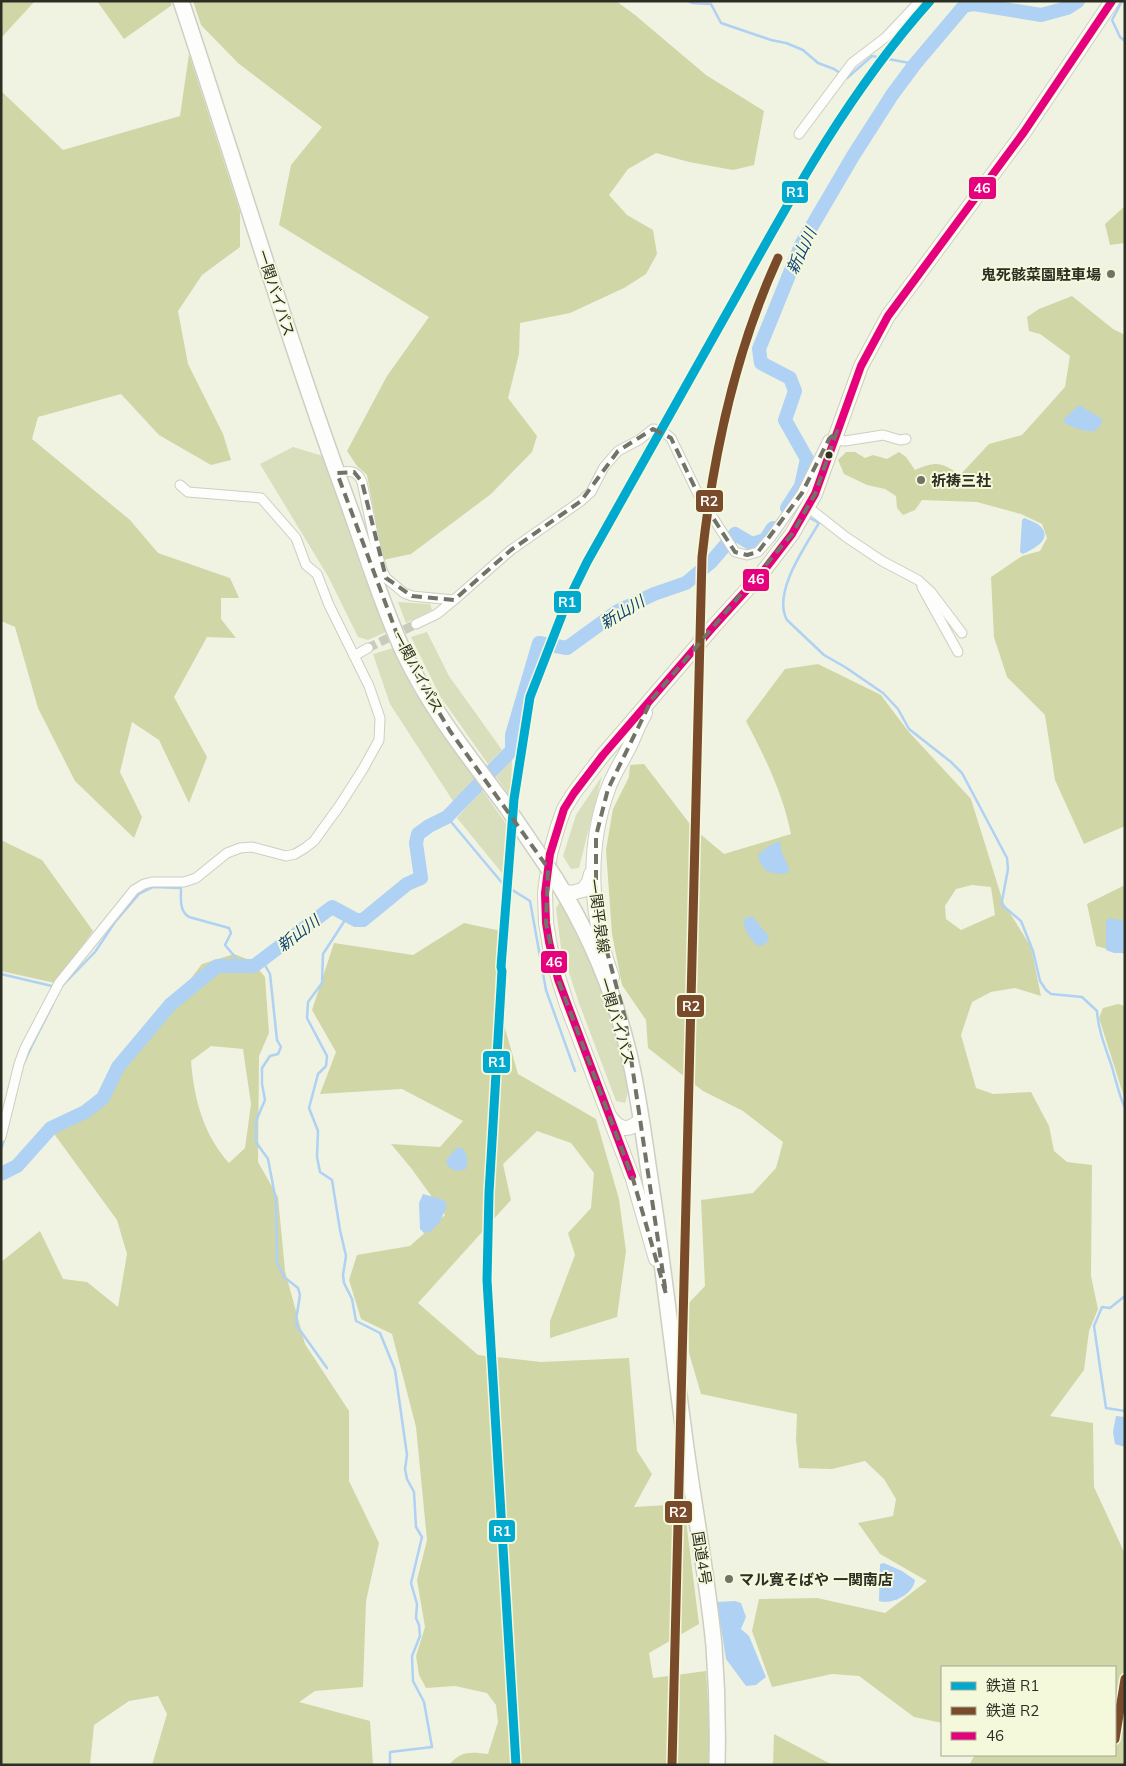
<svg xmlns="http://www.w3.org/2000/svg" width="1126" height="1766" font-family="Mulish,'Noto Sans JP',sans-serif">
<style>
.green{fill:#d9debc}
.forest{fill:#d1d6a7;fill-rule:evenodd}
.water{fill:#aed1f4}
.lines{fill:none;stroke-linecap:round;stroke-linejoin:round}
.stream{stroke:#aed1f4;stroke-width:2.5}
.river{stroke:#aed1f4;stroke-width:14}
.minor-tunnel{stroke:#c9ccbc;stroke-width:9;stroke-dasharray:9 4.5;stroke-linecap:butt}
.minor-casing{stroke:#cccfc2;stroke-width:11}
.secondary-casing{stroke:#cccfc2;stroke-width:16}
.trunk-casing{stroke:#cccfc2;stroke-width:18}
.minor{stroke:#fdfdfb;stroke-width:9}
.secondary{stroke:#fdfdfb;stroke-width:14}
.trunk{stroke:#fdfdfb;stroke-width:15}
.trunk-bridge-casing{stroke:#cccfc2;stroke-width:18;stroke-linecap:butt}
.trunk-bridge{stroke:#fdfdfb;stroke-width:15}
.bus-1-casing{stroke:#f5f9dc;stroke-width:11}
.bus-1{stroke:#e5007d;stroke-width:8}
.rail-1-casing{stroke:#f5f9dc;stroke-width:12}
.rail-2-casing{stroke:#f5f9dc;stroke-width:12}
.rail-1{stroke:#00a9ce;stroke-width:9}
.rail-2{stroke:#7a4b2a;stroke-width:9}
.marked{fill:none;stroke:#717366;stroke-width:4;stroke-dasharray:10 6;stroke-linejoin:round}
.poi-dot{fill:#717366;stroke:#f5f9dc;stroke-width:2}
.bus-dot{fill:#2c2e23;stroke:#f5f9dc;stroke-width:2}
.labels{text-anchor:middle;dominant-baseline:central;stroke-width:4;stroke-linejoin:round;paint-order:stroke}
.poi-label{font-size:15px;font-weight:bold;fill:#2c2e23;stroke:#f5f9dc;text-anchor:start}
.street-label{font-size:15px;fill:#2c2e23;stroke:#f5f9dc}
.water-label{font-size:16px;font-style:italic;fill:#0f4375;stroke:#f5f9dc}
.line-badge{stroke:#f5f9dc;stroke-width:2}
.badge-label{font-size:14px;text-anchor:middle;font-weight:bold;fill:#fff}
</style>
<rect width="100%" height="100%" fill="#f0f3e2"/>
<g class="green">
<path d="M293 447 323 456 360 565 386 632 368 640 358 637 329 578 260 464Z"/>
<path d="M398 602 430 604 432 610 406 623Z"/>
<path d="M427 632 449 676 502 750 488 764 440 696 411 637Z"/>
<path d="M393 648 413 690 477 781 453 801 390 704 373 654Z"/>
<path d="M512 759 511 797 496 777Z"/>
<path d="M602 776 579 868 571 869 563 856 576 815Z"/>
<path d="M482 790 507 825 502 873 457 818Z"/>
<path d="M560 902 595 972 619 1043 629 1089 625 1103 616 1101 579 1003 561 948 556 908Z"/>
</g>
<g class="forest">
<path d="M1 1 34 2 1 38Z"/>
<path d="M97 1H170L172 5 124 39Z"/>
<path d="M193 1H616L635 15 706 75 764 111 754 165 733 170 689 162 656 153 628 169 609 195 627 215 653 230 657 254 646 274 624 288 570 313 520 323 519 354 508 398 537 436 532 452 491 494 411 554 383 560 367 475 357 466 347 451 387 376 429 317 279 225 291 165 322 127 238 63 201 25Z"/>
<path d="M189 54 240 212V247L202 275 178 311 188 364 223 434 231 460 211 465 159 435 121 394 38 417 32 439 130 520 158 553 230 578 239 598H221V619L236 638 207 637 174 697 207 757 189 803 159 740 132 722 120 772 142 817 134 838 75 781 38 708 15 627 1 621V91L63 150 180 116Z"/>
<path d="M1125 206V243L1110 245 1105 224Z"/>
<path d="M1072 296 1113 329 1125 335V826L1084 844 1055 780 1045 715 1007 677 994 637 991 577 1022 556 1040 551 1047 538 1042 524 1021 514 977 502 922 500 915 510 903 515 897 508 896 496 885 489 867 485 844 474 838 460 846 452H855L865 458 873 455 887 459 899 452 906 457 915 470C937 461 941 462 960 475L989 444 1022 435 1065 387 1070 356 1040 334 1029 331 1027 317 1039 309Z"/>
<path d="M818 664 881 695 908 731 971 799 1003 902 1031 947 1041 996 1015 988 991 992 972 1002 961 1035 976 1088 993 1094 1031 1092 1049 1126 1054 1151 1067 1162 1092 1165 1091 1276 1098 1309 1089 1331 1084 1370 1050 1416 1093 1423 1094 1487 1125 1554V1765H969L975 1755H1115V1667H942V1723L914 1717 859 1676 832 1674 772 1687 752 1631 759 1599 817 1598 885 1613 927 1581 880 1554 858 1523 893 1516 896 1499 884 1479 865 1461 832 1469 799 1468 796 1440 797 1414 701 1394 689 1353 687 1305 705 1286 701 1200 753 1193 776 1168 783 1142 743 1111 703 1091 648 1048 646 1020 622 985 612 934 606 850 613 809 629 777 630 765 644 764 693 828 724 854 791 834C783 794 765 757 746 721L785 669ZM972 885 991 887 995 915 961 930 946 919 945 906 956 889Z"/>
<path d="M1 840 42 860 93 931 55 983 1 971Z"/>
<path d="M1125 885V954L1096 946 1087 904Z"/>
<path d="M464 923 501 931 495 993 518 1074 596 1119 619 1199 626 1251 617 1317 550 1338V1321L575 1255 568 1233 591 1208 594 1173 571 1143 537 1131 503 1164 511 1200 418 1303 478 1355 541 1362 629 1358 637 1451 652 1474 634 1507 684 1504 699 1624 649 1653 653 1678 706 1671 710 1732 708 1765H449C461 1750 471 1752 488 1754L498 1722 496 1705 487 1693 455 1686 426 1688 419 1675 416 1656 425 1627 417 1580 427 1540 416 1427 392 1334 361 1319 349 1280 357 1255 410 1246 445 1215 411 1168 391 1144 440 1147 463 1121 402 1089 320 1094 336 1052 312 1010 334 943 413 955Z"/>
<path d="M234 954 252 961 265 977 269 1033 259 1056 258 1162 278 1197 285 1271 305 1344 349 1411V1481L379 1543 366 1601 363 1687 315 1691 299 1702 370 1721 373 1765H152L167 1714 158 1696 129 1701 94 1725 90 1765H1V1262L40 1231 63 1279 87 1282 118 1307 127 1254 117 1220 52 1131 98 1108 116 1066 171 1009 186 985 202 964ZM211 1046 243 1049 251 1104 245 1148 229 1163C203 1134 194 1098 191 1061Z"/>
<path d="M1118 1004 1125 1006V1100L1099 1018 1103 1008Z"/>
<path d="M774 1734 825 1761 833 1765H773Z"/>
</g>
<g class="water">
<path d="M1079 405 1102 419C1100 441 1075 428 1063 422L1064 419Z"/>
<path d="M1024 518C1029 520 1035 522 1039 525 1055 539 1033 549 1023 554L1020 552 1022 520Z"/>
<path d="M780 841 782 853 789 868 788 873 778 874 766 871 760 862 758 855 767 847Z"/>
<path d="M747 917H753L769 937 768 941 763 946 756 945 747 933 743 921Z"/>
<path d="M1108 918 1125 921V953H1114L1106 950V921Z"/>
<path d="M457 1148H462C468 1154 468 1161 466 1169 456 1172 453 1171 446 1164L447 1159Z"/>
<path d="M423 1194 444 1200 447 1205 440 1222 430 1232 424 1233 420 1229 419 1203Z"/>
<path d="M1116 1416 1125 1417V1447L1115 1444 1113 1432Z"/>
<path d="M884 1563 902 1571 915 1580C913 1594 893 1605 879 1601L880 1564Z"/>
<path d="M735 1601 741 1603 746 1617 741 1629 749 1636 766 1677 756 1685 746 1686 726 1659 717 1602Z"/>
</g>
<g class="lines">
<g class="stream">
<path d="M688 1 692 3 711 4 721 23 771 40 786 43 803 50 818 63 834 69 847 78 872 56 915 64"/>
<path d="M1122 1 1112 20 1120 37 1125 41"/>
<path d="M808 517 819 523C805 547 772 593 787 620L824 655 845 667 883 693 898 709 909 729 951 762 962 773 1007 858 1008 869 1002 901V905L1021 921 1033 951 1040 981 1046 990 1051 994 1082 997 1097 1011C1098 1030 1106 1049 1112 1067 1116 1081 1119 1095 1125 1108"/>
<path d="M447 817 503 884 530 901 546 990 575 1071"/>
<path d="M347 917 323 954 322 983 308 1002 307 1018 327 1056 326 1066 318 1074 309 1108 318 1131 317 1157 320 1172 332 1180 340 1230 346 1256 343 1275 344 1283 352 1299 356 1321 380 1333 395 1370 407 1455 405 1469 407 1479 414 1492 416 1527 422 1537 411 1583 417 1604 416 1618 419 1625 420 1636 412 1656 413 1681 424 1702 432 1747 390 1752V1765"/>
<path d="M262 960 270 974 277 1040 281 1047 278 1054 270 1056 262 1068V1084L265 1100 256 1121V1142L268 1159 276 1201 277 1262 284 1277 298 1288 300 1295 296 1320 297 1326 327 1368"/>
<path d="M1 974 56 987"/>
<path d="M61 987 95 952 115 922 139 894 153 887 181 888C181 898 179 911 189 917L229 928 231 933 225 945 236 958 238 966"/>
<path d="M25 1061C33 1041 44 1023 53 1004"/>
<path d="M1 1150 5 1137"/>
<path d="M1125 1296 1110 1308 1102 1307 1094 1326 1106 1408 1125 1411"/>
</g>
<g class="river">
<path d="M787 508 801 486 807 459 785 420 795 391 790 378 761 363 759 349 802 243 853 156 892 95 915 64 964 6 974 4 1041 15 1067 8 1078 1"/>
<path d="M1 1174 17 1166 51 1128 85 1112 103 1098 118 1067 170 1005 217 966H254L332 907 356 920H363L407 884 421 878 416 843 418 834 429 826 447 817 512 750V735L539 643 567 648 618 611 654 594 686 583 711 562 735 534 752 544 765 540 773 528"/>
</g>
<path class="minor-tunnel" d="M368 648 416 624"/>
<g class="minor-casing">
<g id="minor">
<path d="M799 134 852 63 886 37 920 1"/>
<path d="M835 440 845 441 883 435 900 440 906 439"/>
<path d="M337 473C349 470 357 470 362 482L377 553 382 570 386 578 404 593 412 596 454 600 511 550 581 501 591 492 604 467 618 451 639 440 653 429 661 430 671 438 699 496 735 552 747 555 758 552 771 537 802 493 828 440"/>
<path d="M809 508 846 537 882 561 918 580 931 592 962 633"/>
<path d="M922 587 958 652"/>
<path d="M416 624 437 614 454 600"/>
<path d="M354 656 368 648"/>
<path d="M1 1137 19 1064 25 1048 59 983 134 890 144 884 152 882H184L196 878 227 853 240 848 252 847 286 856 295 854 305 848 314 841 340 805 363 769 379 740 380 718 369 686 329 605 317 574 306 565 296 538 261 498 188 492 180 485"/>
</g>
</g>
<g class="secondary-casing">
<g id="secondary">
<path d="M563 891 571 893 583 890 589 882 591 874"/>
<path d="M612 977C590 917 586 849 608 789 614 772 625 757 632 741 636 731 640 722 645 713"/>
<path d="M610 1117C620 1131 629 1131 641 1120"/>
<path d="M656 1259 633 1179 567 1005 552 958 546 923 545 893 550 854 558 826 564 809 574 793 603 755 714 626 762 573 792 534 815 494 861 366 888 316 1024 132 1112 1"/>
</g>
</g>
<g class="trunk-casing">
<g id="trunk">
<path d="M181 1C236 165 285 330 344 492 364 546 380 601 404 653 430 708 469 757 506 806"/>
<path d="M555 878C588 931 613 989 628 1050 639 1094 644 1140 651 1185 663 1264 672 1345 683 1425 692 1499 707 1572 714 1646 717 1686 718 1725 717 1765"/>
</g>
</g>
<use href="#minor" class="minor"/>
<use href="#secondary" class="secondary"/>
<use href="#trunk" class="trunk"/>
<g class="trunk-bridge-casing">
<path id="trunk-bridge" d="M506 806 555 878"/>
</g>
<use href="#trunk-bridge" class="trunk-bridge"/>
<g class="bus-1-casing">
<path id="bus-1" d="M632 1176 558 979 549 942 546 923 545 893 550 854 564 809 574 793 603 755 714 626 762 573 792 534 815 494 861 366 888 316 1024 132 1112 1"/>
</g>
<use href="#bus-1" class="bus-1"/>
<g class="rail-1-casing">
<path id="rail-1" d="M516 1765 487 1280 489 1193 502 971 501 967 514 799 530 697 565 607 587 562C637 473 687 384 737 295 794 192 851 89 930 1"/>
</g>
<g class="rail-2-casing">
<g id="rail-2">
<path d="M1115 1739 1125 1679"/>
<path d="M672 1765 702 557C713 455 735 352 778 258"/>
</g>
</g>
<use href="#rail-1" class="rail-1"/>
<use href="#rail-2" class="rail-2"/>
</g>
<path class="marked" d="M653 429 671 438 699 496 735 552 747 555 758 552 802 493 829 439 837 431 815 494 792 534 652 699 608 789 596 836V911L625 1018 666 1294 633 1179 558 979 546 923 548 868 450 731 404 653 337 473 354 472 362 482 386 578 412 596 454 600 511 550 581 501 618 451Z"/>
<g class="poi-dot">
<circle cx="1111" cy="274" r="5"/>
<circle cx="921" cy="480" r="5"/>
<circle cx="729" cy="1579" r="5"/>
</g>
<circle class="bus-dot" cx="829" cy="455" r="4.5"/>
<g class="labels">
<g class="poi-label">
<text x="1101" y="274" text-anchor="end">鬼死骸菜園駐車場</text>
<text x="931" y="480">祈祷三社</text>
<text x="739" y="1579">マル寛そばや 一関南店</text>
</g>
<g class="street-label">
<text transform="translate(276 293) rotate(72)">一関バイパス</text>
<text transform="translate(418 672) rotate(62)">一関バイパス</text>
<text transform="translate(599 916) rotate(82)">一関平泉線</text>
<text transform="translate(617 1021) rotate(73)">一関バイパス</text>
<text transform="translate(702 1558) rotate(81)">国道4号</text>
</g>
<g class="water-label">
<text transform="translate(801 251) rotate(-65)">新山川</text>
<text transform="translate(622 612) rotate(-31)">新山川</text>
<text transform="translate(298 933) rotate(-37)">新山川</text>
</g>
</g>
<g class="line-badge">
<rect x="968" y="176" width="29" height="24" rx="5" fill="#e5007d"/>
<rect x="781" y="180" width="28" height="24" rx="5" fill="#00a9ce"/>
<rect x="695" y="489" width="29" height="24" rx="5" fill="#7a4b2a"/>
<rect x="742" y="568" width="28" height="24" rx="5" fill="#e5007d"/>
<rect x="553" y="590" width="29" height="24" rx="5" fill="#00a9ce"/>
<rect x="540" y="950" width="28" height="24" rx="5" fill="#e5007d"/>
<rect x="676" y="994" width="29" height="24" rx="5" fill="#7a4b2a"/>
<rect x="482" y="1050" width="29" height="24" rx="5" fill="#00a9ce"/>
<rect x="664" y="1500" width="29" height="24" rx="5" fill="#7a4b2a"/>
<rect x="488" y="1519" width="28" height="24" rx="5" fill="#00a9ce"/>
</g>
<g class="badge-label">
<text x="982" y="193">46</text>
<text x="795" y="197">R1</text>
<text x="709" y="506">R2</text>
<text x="756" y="584">46</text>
<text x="567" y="607">R1</text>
<text x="554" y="967">46</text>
<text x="691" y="1011">R2</text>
<text x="497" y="1067">R1</text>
<text x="678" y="1517">R2</text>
<text x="502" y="1536">R1</text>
</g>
<rect width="1126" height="1766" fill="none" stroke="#2c2e23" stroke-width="5"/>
<rect x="941" y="1666" width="175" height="90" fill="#f5f9dc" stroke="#a5a892"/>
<rect x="951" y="1682" width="25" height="8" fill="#00a9ce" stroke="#a5a892"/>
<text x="986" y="1691" font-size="15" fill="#2c2e23">鉄道 R1</text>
<rect x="951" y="1707" width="25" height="8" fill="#7a4b2a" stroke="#a5a892"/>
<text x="986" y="1716" font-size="15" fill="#2c2e23">鉄道 R2</text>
<rect x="951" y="1732" width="25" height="8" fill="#e5007d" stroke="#a5a892"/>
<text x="986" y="1741" font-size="15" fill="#2c2e23">46</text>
</svg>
